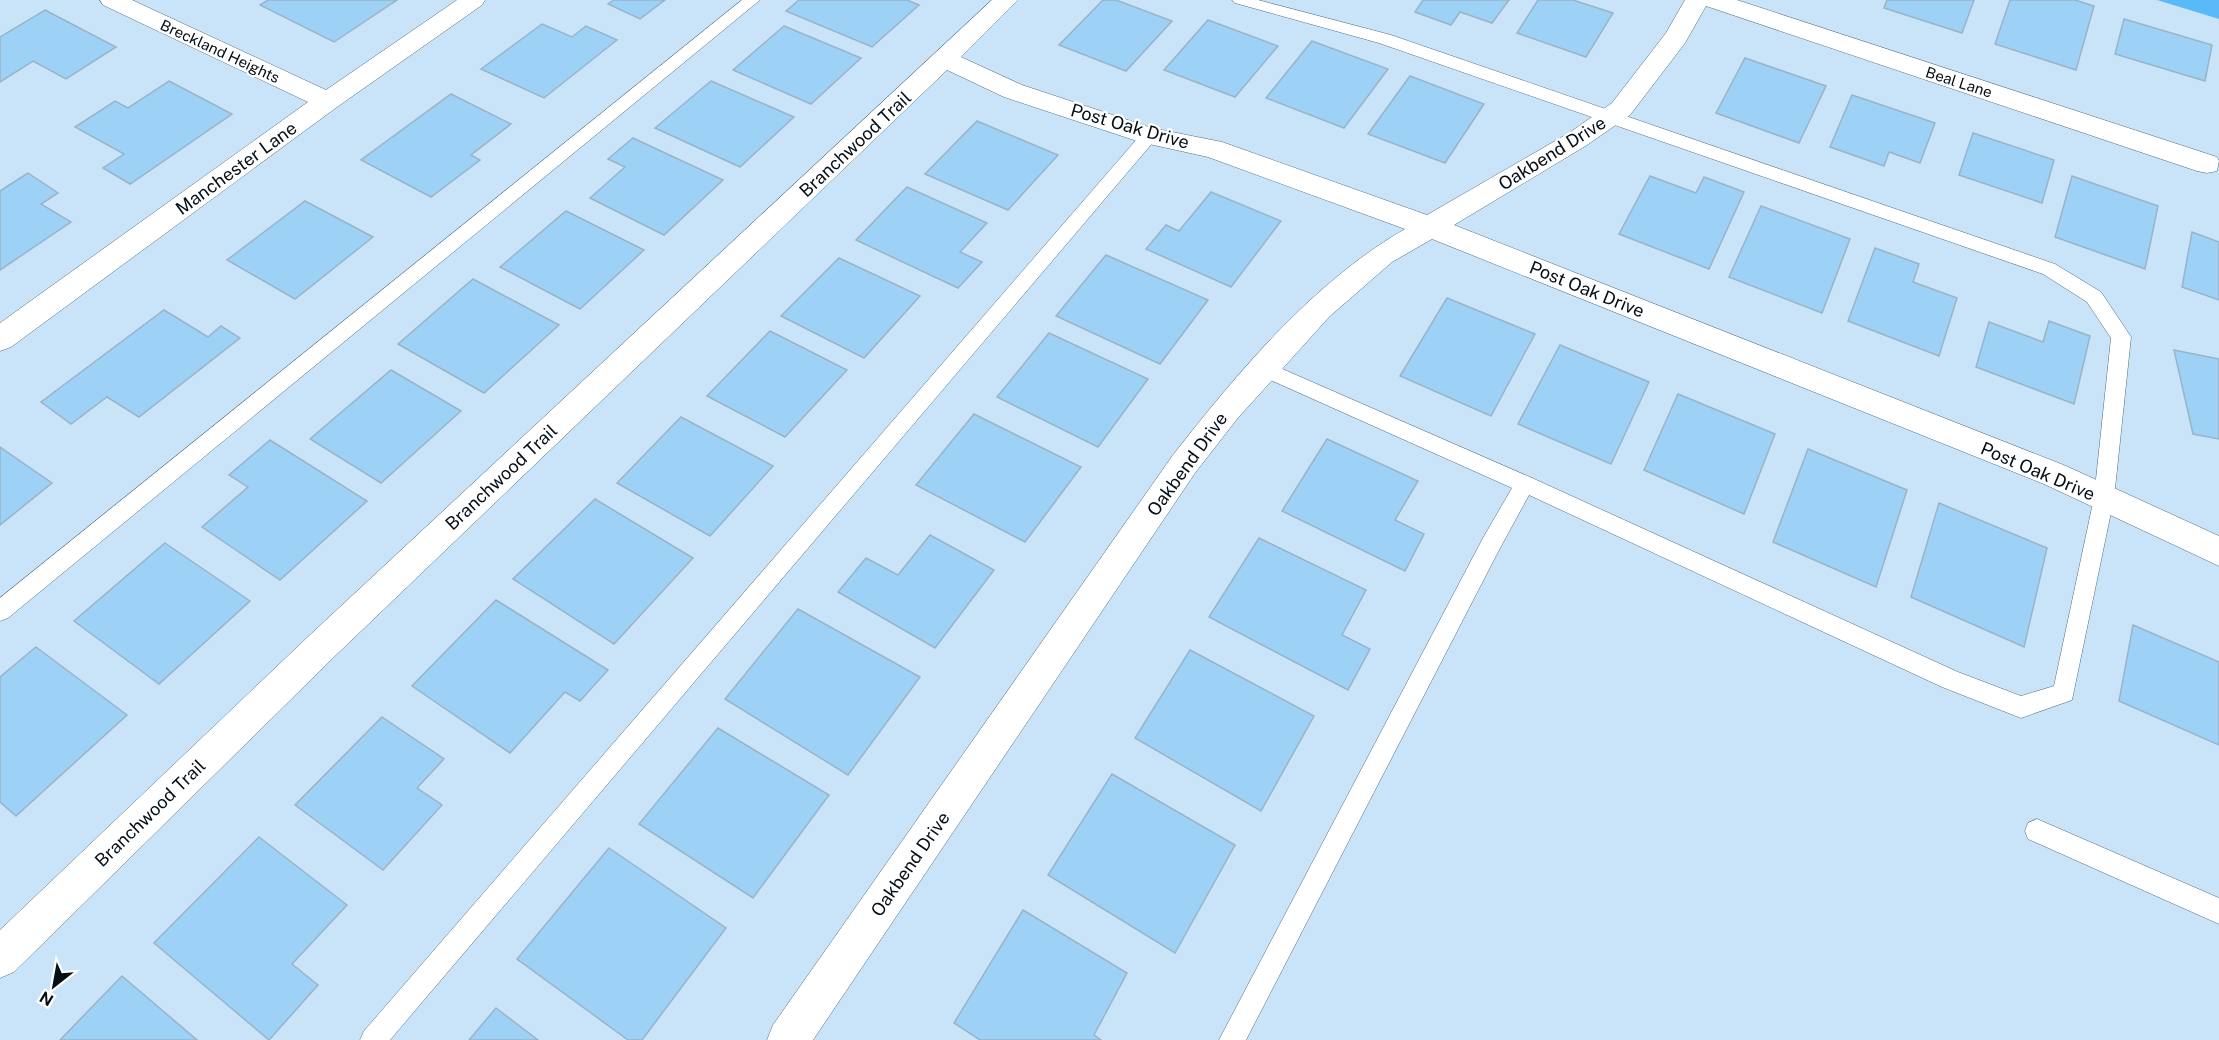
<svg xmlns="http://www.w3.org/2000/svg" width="2219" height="1040" font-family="'Public Sans',sans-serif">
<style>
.forest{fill:#5abaf7}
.building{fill:#9dd1f6;stroke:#99b4c7;stroke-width:1.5}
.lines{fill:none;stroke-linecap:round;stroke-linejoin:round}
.service-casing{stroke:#536b7d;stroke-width:1}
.minor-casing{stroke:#536b7d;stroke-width:1}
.service{fill:#fff;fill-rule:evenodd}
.minor{fill:#fff;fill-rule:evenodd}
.labels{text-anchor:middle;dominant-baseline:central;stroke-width:4.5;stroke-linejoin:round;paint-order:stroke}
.far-street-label{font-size:15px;fill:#050e15;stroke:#fff}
.street-label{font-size:18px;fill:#050e15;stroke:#fff}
</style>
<rect width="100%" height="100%" fill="#c9e4f9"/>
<path class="forest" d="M2157 0H2219V19Z"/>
<g class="building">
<path d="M268 0H397L334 42 260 5Z"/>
<path d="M614 0H665L640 19 608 4Z"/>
<path d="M799 0H907L919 5 872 47 786 11Z"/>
<path d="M1103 0H1116L1172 21 1126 71 1059 45Z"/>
<path d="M1423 0H1509L1492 23 1460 12 1451 25 1415 12Z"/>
<path d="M1538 0H1573L1613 13 1586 57 1517 33Z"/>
<path d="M1887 0H1974L1962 33 1884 8Z"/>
<path d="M2010 0H2075L2094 6 2076 70 1995 44Z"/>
<path d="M45 10 116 47 66 79 33 61 0 82V37Z"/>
<path d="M2124 19 2212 45 2205 81 2115 54Z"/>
<path d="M1208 20 1278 46 1235 97 1164 70Z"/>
<path d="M542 24 572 37 586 26 617 40 544 98 481 69Z"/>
<path d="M784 26 861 58 811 104 733 70Z"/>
<path d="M1312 41 1388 69 1344 128 1266 98Z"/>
<path d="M1745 58 1826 86 1799 143 1716 113Z"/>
<path d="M1410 76 1484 104 1445 163 1368 134Z"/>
<path d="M169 81 232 114 130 184 103 168 124 154 75 127 115 101 128 108Z"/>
<path d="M711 81 794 117 740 167 655 128Z"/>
<path d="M451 94 511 124 471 155 480 160 431 197 361 160Z"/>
<path d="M1852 95 1935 123 1920 163 1889 152 1884 166 1830 147Z"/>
<path d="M977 121 1058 155 1008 210 925 174Z"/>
<path d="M1973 133 2054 160 2042 203 1959 175Z"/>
<path d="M633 138 723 180 664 235 590 198 625 167 608 159Z"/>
<path d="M28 173 58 193 41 204 71 222 0 270V191Z"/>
<path d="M1650 176 1696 193 1704 177 1744 192 1709 269 1619 234Z"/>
<path d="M2072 176 2158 206 2145 269 2055 237Z"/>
<path d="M907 187 987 223 960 252 982 262 958 288 856 240Z"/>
<path d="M1211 192 1281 221 1231 287 1146 249 1166 225 1179 231Z"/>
<path d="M305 201 373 237 295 299 227 260Z"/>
<path d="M1761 206 1850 239 1822 313 1729 277Z"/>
<path d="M566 211 644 250 580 309 500 267Z"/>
<path d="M2192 232 2219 242V300L2182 287Z"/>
<path d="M1875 248 1919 264 1913 282 1957 298 1939 356 1848 321Z"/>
<path d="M1106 255 1208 300 1160 364 1056 316Z"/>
<path d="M839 258 920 296 864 358 781 316Z"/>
<path d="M473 279 559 325 484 393 398 344Z"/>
<path d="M1447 298 1535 334 1491 416 1400 376Z"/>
<path d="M164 310 208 337 221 326 240 338 139 417 107 397 71 424 41 402Z"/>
<path d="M2049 321 2090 336 2074 404 1976 367 1989 322 2043 342Z"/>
<path d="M770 331 847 370 785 437 707 396Z"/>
<path d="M1049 333 1148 379 1098 447 997 397Z"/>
<path d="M1560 345 1649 382 1611 464 1518 424Z"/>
<path d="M2174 350 2219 359V439L2193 434Z"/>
<path d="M391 370 461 411 381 483 310 439Z"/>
<path d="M1678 394 1775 434 1744 514 1644 470Z"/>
<path d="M974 414 1081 467 1025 542 916 485Z"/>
<path d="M681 417 773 466 710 536 617 483Z"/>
<path d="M1327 439 1418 481 1395 520 1424 534 1405 571 1282 511Z"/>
<path d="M270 440 367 501 280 580 202 527 248 487 229 475Z"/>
<path d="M0 447 52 483 0 525Z"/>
<path d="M1808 449 1907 490 1876 587 1773 542Z"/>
<path d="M595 499 693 558 614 644 513 579Z"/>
<path d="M1939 503 2047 548 2024 647 1911 597Z"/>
<path d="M930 535 994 570 935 648 838 592 866 558 898 575Z"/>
<path d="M1259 538 1366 590 1342 635 1370 649 1348 690 1209 617Z"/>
<path d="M165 543 250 601 159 684 74 621Z"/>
<path d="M496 600 608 670 580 701 565 692 510 753 412 686Z"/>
<path d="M798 609 920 677 848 775 725 699Z"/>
<path d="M2133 625 2219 662V745L2119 701Z"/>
<path d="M36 647 127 715 16 816 0 802V677Z"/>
<path d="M1190 650 1314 716 1261 811 1135 738Z"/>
<path d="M382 717 444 759 417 788 442 805 383 870 295 805Z"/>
<path d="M718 728 829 795 753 898 639 824Z"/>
<path d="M1112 774 1235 845 1175 953 1048 875Z"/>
<path d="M259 837 347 905 292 964 318 985 269 1040 154 943Z"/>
<path d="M609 848 726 928 642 1040H628L517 959Z"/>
<path d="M1023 910 1127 973 1094 1035 1101 1040H980L954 1023Z"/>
<path d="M122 976 197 1040H60Z"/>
<path d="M496 1008 538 1040H469Z"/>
</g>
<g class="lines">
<g class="service-casing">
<g id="service">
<path d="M742 0H760L8 618 0 621V598Z"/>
<path d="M1232 0H1258L1391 35 2055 264 2101 292 2131 337 2114 498 2072 700 2021 718 1942 687 1529 495 1499 550 1246 1040H1219L1483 538 1512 488 1257 374 1254 369 1257 364 1264 361 1271 364 1532 478 1958 672 2021 696 2054 686 2094 498 2111 338 2087 302 2043 274 1379 43 1235 3Z"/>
<path d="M1149 130 1155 132 1157 136 1155 140 390 1040H360L364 1031 1143 132Z"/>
<path d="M2037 819 2219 898V924L2028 839 2025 831 2028 823Z"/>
</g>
</g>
<g class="minor-casing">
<g id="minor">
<path d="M100 0H132L326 90 457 0H485L482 5 337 107 11 347 0 351V323L308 102 103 5Z"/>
<path d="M992 0H1018L961 57 1022 85 1152 128 1222 142 1427 215 1569 133 1612 103 1666 33 1685 0H1737L2217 157 2219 161 2217 171 2207 173 2197 171 1706 6 1685 43 1630 115 1587 145 1454 225 2066 466 2219 536V566L2044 484 1432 239 1392 262 1329 317 1237 419 1195 473 813 1040H767L773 1025 1173 455C1238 372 1313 282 1405 229L1208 157 1140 142 1004 97 947 70 335 656 14 972 0 978V930L311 634Z"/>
</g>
</g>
<use href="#service" class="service"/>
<use href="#minor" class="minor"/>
</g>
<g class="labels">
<g class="far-street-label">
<text transform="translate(220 51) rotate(25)">Breckland Heights</text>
<text transform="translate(1959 82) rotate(18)">Beal Lane</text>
</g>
<g class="street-label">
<text transform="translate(1130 126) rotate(16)">Post Oak Drive</text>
<text transform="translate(855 144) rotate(-43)">Branchwood Trail</text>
<text transform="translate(1552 153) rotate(-32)">Oakbend Drive</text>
<text transform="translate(236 168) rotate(-36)">Manchester Lane</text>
<text transform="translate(1587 289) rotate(22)">Post Oak Drive</text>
<text transform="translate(1187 464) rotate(-54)">Oakbend Drive</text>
<text transform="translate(2038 471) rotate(23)">Post Oak Drive</text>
<text transform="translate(501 477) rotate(-43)">Branchwood Trail</text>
<text transform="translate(150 813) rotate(-44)">Branchwood Trail</text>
<text transform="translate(910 864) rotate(-55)">Oakbend Drive</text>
</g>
</g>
<g transform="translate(54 986) rotate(211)" stroke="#ffffff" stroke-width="4.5" paint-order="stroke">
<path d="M0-4.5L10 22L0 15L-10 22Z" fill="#050e15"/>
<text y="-9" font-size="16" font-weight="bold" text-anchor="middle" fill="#050e15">N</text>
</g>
</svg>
